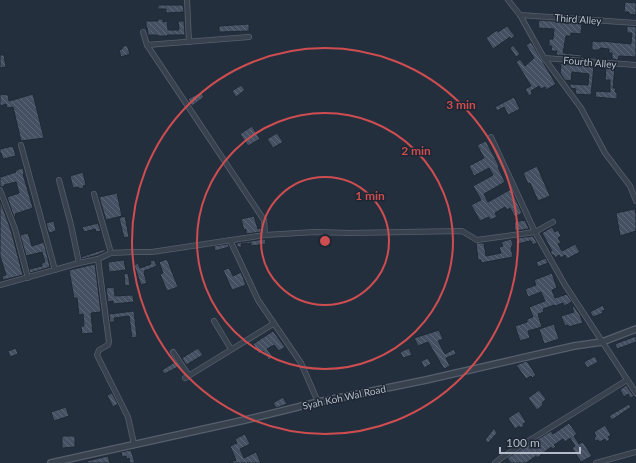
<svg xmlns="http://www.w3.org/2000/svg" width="636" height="463" font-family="Lato,sans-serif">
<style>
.building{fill:url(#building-back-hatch);stroke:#1f2835}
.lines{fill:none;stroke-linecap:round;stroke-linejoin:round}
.minor-casing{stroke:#565f6c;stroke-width:6}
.tertiary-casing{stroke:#565f6c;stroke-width:8}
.minor{stroke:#38414e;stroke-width:4.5}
.tertiary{stroke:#38414e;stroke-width:5.5}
.ring{fill:none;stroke:#ce4d50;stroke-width:2}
.labels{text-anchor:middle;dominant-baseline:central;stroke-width:3;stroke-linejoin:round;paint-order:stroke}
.street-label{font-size:10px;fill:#b4bcc9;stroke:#1d2633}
.centre{fill:#ce4d50;stroke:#1d2633;stroke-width:2}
.ring-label{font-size:12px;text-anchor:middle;font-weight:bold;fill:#ce4d50;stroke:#1d2633;stroke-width:3;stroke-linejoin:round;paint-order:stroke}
</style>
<defs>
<pattern id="building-back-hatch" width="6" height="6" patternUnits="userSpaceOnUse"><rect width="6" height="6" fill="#455162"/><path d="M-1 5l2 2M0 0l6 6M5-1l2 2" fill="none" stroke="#5d6877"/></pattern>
</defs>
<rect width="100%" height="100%" fill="#242f3e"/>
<g class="building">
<path d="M625 2 636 3V15L629 14V12H624Z"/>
<path d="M158 5H183L184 12 166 13V9H158Z"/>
<path d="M158 19H163V22L167 21 168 30H179L178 21H184L185 35H167L168 36H158L157 35H148L147 27H146V21H158Z"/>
<path d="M539 20 582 23 581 34 571 33V36H566L563 53 582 55V57L556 55 557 51H551L552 46H549V39H553L554 29 538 28Z"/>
<path d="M249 24V31L219 32V26Z"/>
<path d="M507 26 515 36 511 39 510 37 493 49 486 38 497 30 498 32Z"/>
<path d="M627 26 636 27V57L619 56 618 60 612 59V53H609V49L600 48V50H592V41L601 42V41L631 44 632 33H627Z"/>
<path d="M531 42 556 84 546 90 545 87 541 89 539 86 531 91 532 94 529 96 525 89 531 86 516 62 520 59 525 66 534 58 526 45Z"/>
<path d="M127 45 130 54 121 57 119 50 122 49V47Z"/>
<path d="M513 45 520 54 516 57 510 48Z"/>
<path d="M0 55H4L6 67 0 68Z"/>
<path d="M556 63 594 66 591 95 575 94 576 89 571 88 570 87V84L588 85 589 74 572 72 571 81 565 80 560 73 561 65 555 64Z"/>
<path d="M606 66 615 67 613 88H616L615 92 617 93V99L595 97 596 91 610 92V80H605Z"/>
<path d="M241 85 245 90 236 97 232 91Z"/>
<path d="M201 92 204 97 192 106 188 99Z"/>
<path d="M0 94 8 95 9 101 33 94 44 138 21 141 13 107 7 108 6 104 0 106Z"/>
<path d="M514 97 520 109 508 115 504 107 497 111 495 107Z"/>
<path d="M252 126 260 139 248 146 240 134Z"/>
<path d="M277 133 283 142 273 148 267 139Z"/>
<path d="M486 141 499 166 498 167 505 182 484 194 488 202 511 189 522 213 515 217 510 208 507 210 505 207 495 213 497 217 490 220 489 217 480 221 471 205 481 200 473 186 493 175 489 168 474 176 469 166 484 158 477 145Z"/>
<path d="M13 146 16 156 3 159 1 153H0V149Z"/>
<path d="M537 166 550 196 538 201 530 183 528 184 523 173Z"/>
<path d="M23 168 24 174H23L33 208 15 214 16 217H14L7 197 19 193 16 182 4 185 5 186 2 187 0 186V175L1 177 16 172V170Z"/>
<path d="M83 172 86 185 83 186 84 188 79 189V187L73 188 70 176Z"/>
<path d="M117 193 122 216 106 220 99 197Z"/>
<path d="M0 200 11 230 23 275 3 280 2 276 6 275 0 256Z"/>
<path d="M635 209 636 215V231L620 236 616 213Z"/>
<path d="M125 216 129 237 124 238 119 218Z"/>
<path d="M254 216 258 229 261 228V232L246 234V229L244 230 241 219Z"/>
<path d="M525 220 529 229 515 231 514 222Z"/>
<path d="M54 221 56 231 49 233 46 223Z"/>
<path d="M98 223 101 231 96 232 95 229 84 232 82 227Z"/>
<path d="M552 227 555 232 558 230 561 236 558 238 561 243 558 244 562 251 575 244 580 252 567 259 565 255 561 258 559 255 555 258 554 255H552L550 251H552L542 233Z"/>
<path d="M28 233 32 246 44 242 50 267 30 273 28 264 30 269 42 266V263L45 262 42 252 26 256 20 235Z"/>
<path d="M533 236 537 243 533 245 531 241H529L518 244 517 238Z"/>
<path d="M265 239 266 244 251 246V243L241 244 242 247H237V243Z"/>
<path d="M511 239 513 244 511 248 513 257 481 263V260H478L476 243H484L486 256 501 253 499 247 503 246 501 242Z"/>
<path d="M228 244 229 247 215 251 214 246Z"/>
<path d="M105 249 106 251 97 255 82 259 81 257Z"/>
<path d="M546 258 548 263 538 267 536 262Z"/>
<path d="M167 259 178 287 167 291 160 274 163 273 159 262Z"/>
<path d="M124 260 126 270 109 272 108 262Z"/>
<path d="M154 260 157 266 144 271 145 273H144L147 283 141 285 134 265 138 263 140 268 151 264 150 261Z"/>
<path d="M95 264 101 312 91 313 93 333 82 334 81 326H84L83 314 79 315 77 298H74L69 270Z"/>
<path d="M229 268 233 276 241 272 246 285 232 290 223 270Z"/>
<path d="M128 273 130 285 125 286 124 274Z"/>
<path d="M552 273 557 288 552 290 555 298 567 294 572 302 564 306 563 303 555 306 554 305 543 309 544 312 538 314 542 327 528 331 530 338 520 341 515 326 527 322V319L533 317 529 307 545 301 541 292 528 297 525 289 536 285 534 280Z"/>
<path d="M114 287 115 296 131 295 133 296 134 302 113 304V301L108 302 106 288Z"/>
<path d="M603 305 605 310 602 311 603 313 593 317 590 312Z"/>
<path d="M574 306 580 315 583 323 568 327V325L565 326 561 316 574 312 572 307Z"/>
<path d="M134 311 137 337 132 338 129 316 114 318 115 322H110L109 314Z"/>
<path d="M554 324 559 339 544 344 539 329Z"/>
<path d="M439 330 443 339 438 341 445 354 454 349 456 354 446 358 450 366 444 369 428 342 418 346 414 338Z"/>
<path d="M273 331 285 347 279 351 274 345 267 349 273 357 269 360 263 351 259 354 253 344Z"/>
<path d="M636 336V342L617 349 615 344Z"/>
<path d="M16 348 18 354 10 357 8 351Z"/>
<path d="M198 348 203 355 186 365 182 358Z"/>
<path d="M409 348 412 355 403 358 400 352Z"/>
<path d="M595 356 598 362 587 368 584 362Z"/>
<path d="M428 358 431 364 424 368 421 361Z"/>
<path d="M527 361 536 375 532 378 531 376 526 379 516 365Z"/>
<path d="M175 362 178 367 164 374 162 370Z"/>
<path d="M626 385 634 396 631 398 628 394 624 397 620 390Z"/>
<path d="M539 390 546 399 542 403 543 405 537 410 528 398Z"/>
<path d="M112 393 118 404 113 407 107 395Z"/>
<path d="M283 397 287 404 276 408 273 403Z"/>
<path d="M629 404 631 407 612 420 609 416Z"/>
<path d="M66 407 69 416 54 421 51 412Z"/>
<path d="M519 411 526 422 523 424 524 426 520 428 519 426 515 429 508 418Z"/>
<path d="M569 423 577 434 574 436 579 444 583 442 592 456 581 462 572 448 575 446 570 438 565 442 563 439 554 445 556 447 552 449 551 447 537 458 536 456 526 463H511L507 458 551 431 553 434Z"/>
<path d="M605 425 611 435 608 437 610 439 606 442 605 439 600 442 598 440 596 441 594 438 596 436 594 432Z"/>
<path d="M494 428 497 433 488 443 485 440Z"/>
<path d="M245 434 250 444 240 449 244 458 256 452 261 463H229L236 460 230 446 237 443 235 439Z"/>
<path d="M62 436H75V447L62 448Z"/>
<path d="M131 450 135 463H130L129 458 127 459 126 456 122 457 121 452Z"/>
<path d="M108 456 110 463H87V461Z"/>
</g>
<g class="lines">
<g class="minor-casing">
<g id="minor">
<path d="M187 0 189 42"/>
<path d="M508 0 520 15 544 58 581 108 605 153 630 186 636 201"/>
<path d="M520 15 636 23"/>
<path d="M147 45 249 37"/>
<path d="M544 58 636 65"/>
<path d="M491 137 535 232 565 285 636 393"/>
<path d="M21 145 55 270"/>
<path d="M59 180 71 225 79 263"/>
<path d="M0 190 15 229 28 278"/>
<path d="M94 194 111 253"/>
<path d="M265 235 315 232 350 233 462 231 477 240 535 232 553 222"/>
<path d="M230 240 258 300 301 363 318 402"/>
<path d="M98 259 109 342 108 345 99 350 97 355 128 417 134 444"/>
<path d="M0 285 79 263 98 259 111 253 132 252H152L265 235 264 220 147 45 143 32"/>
<path d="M214 321 231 349"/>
<path d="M173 352 189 376"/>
<path d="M185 378 273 324"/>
<path d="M495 463 501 458 627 380"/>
<path d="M596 463 636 452"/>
</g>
</g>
<g class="tertiary-casing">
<path id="tertiary" d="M51 463 245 420 318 402 426 380 574 346 602 342 636 329"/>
</g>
<use href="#minor" class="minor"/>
<use href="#tertiary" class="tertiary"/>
</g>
<g class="ring">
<circle cx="325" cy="241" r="64"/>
<circle cx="325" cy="241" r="128"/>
<circle cx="325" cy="241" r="193"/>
</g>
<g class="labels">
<g class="street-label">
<text transform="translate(578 19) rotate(4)">Third Alley</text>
<text transform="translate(590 62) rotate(5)">Fourth Alley</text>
<text transform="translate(344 397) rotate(-12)">Syah Koh Wal Road</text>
</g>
</g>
<circle cx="325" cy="241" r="6" class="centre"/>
<g class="ring-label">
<text x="461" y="109">3 min</text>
<text x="416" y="155">2 min</text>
<text x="370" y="200">1 min</text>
</g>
<path d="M500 447v6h80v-6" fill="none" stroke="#b4bcc9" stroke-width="2"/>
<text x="506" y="447" font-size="12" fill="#b4bcc9" stroke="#1d2633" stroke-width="3" paint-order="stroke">100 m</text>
</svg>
